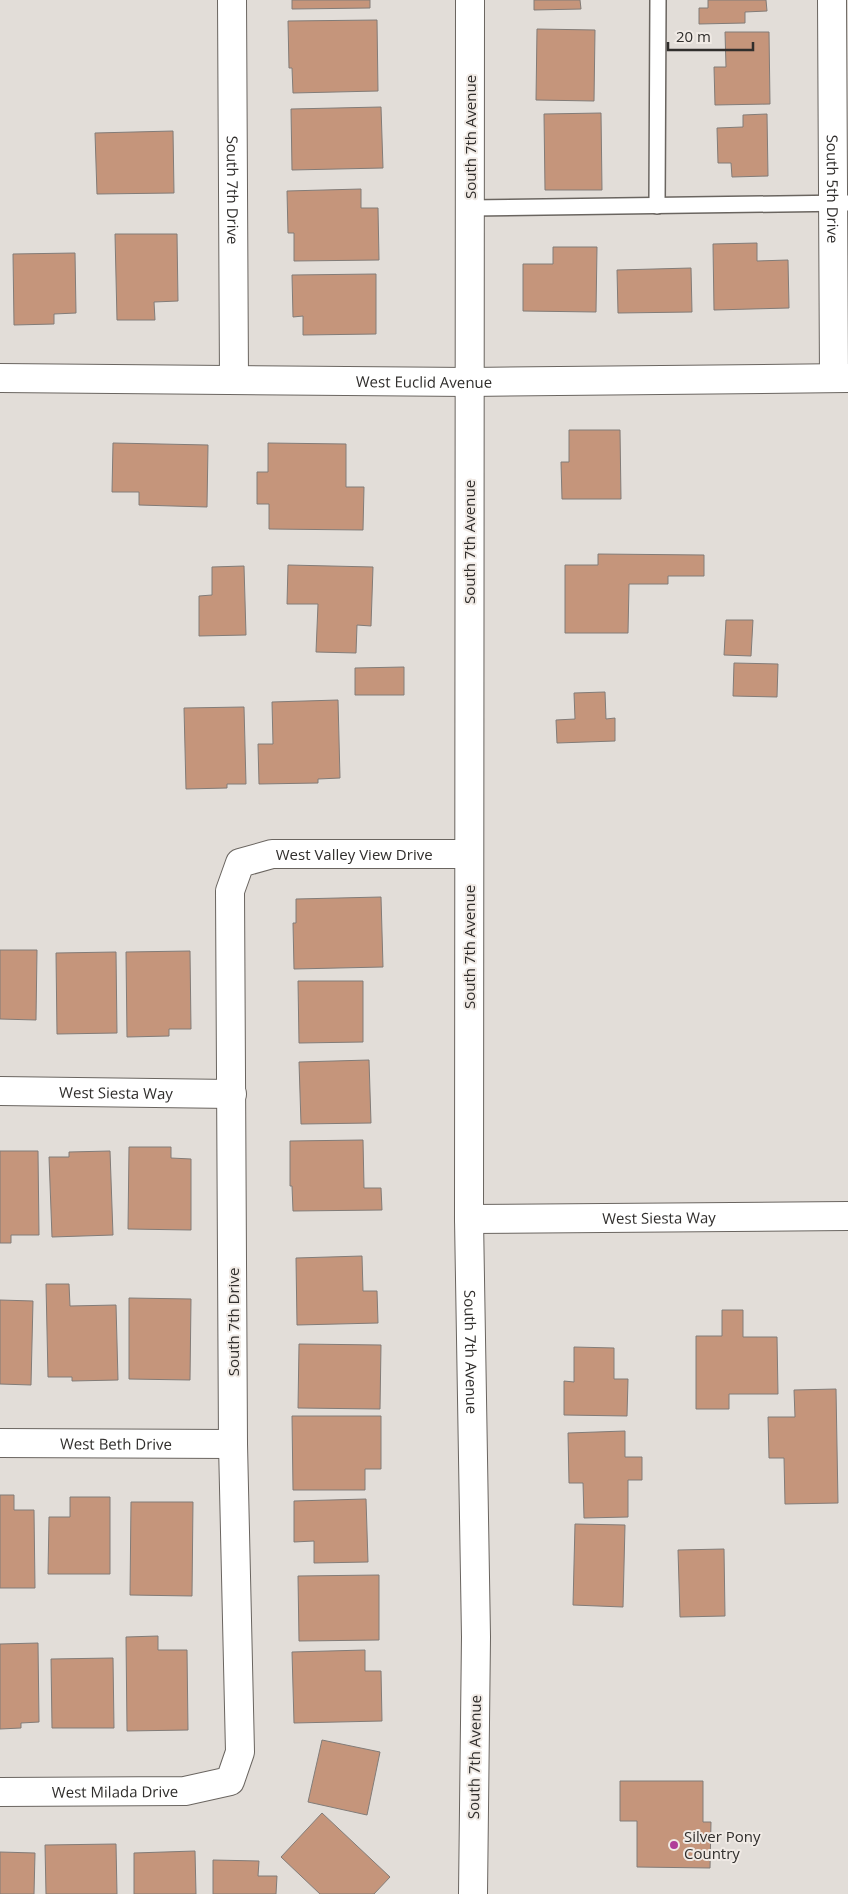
<svg xmlns="http://www.w3.org/2000/svg" width="848" height="1894" font-family="'Open Sans',sans-serif">
<style>
.building{fill:#c5957b;stroke:#827c78}
.lines{fill:none;stroke-linecap:round;stroke-linejoin:round}
.service-casing{stroke:#6a6560;stroke-width:18}
.minor-casing{stroke:#6a6560;stroke-width:30}
.tertiary-casing{stroke:#6a6560;stroke-width:30}
.service{stroke:#fff;stroke-width:15}
.minor{stroke:#fff;stroke-width:28}
.tertiary{stroke:#fff;stroke-width:28}
.poi-dot{fill:#b03e99;stroke:#f0eae5;stroke-width:2}
.labels{text-anchor:middle;dominant-baseline:central;stroke-width:4;stroke-linejoin:round;paint-order:stroke}
.street-label{font-size:15px;fill:#302e2c;stroke:#f0eae5}
.poi-label{font-size:15px;fill:#302e2c;stroke:#f0eae5;text-anchor:start}
</style>
<rect width="100%" height="100%" fill="#e2ddd8"/>
<g class="building">
<path d="M292 0H370V8L292 9Z"/>
<path d="M534 0H580L581 9 534 10Z"/>
<path d="M708 0H766L767 11 745 12V23L699 24V8H708Z"/>
<path d="M377 20 378 91 293 93 292 68H289L288 21Z"/>
<path d="M537 29 595 30 594 101 536 100Z"/>
<path d="M725 32H769L770 104 715 105 714 67H726Z"/>
<path d="M381 107 383 168 292 170 291 109Z"/>
<path d="M601 113 602 190H545L544 114Z"/>
<path d="M767 114 768 176 732 177 731 163H718L717 128 743 127V115Z"/>
<path d="M173 131 174 193 97 194 95 133Z"/>
<path d="M361 189V208H378L379 260 294 261V233H288L287 191Z"/>
<path d="M115 234H177L178 301 154 302 155 320H117Z"/>
<path d="M757 243V261L788 260 789 308 714 310 713 244Z"/>
<path d="M553 247H597L596 312 523 311V264H553Z"/>
<path d="M75 253 76 313 54 314V324L14 325 13 254Z"/>
<path d="M691 268 692 312 618 313 617 270Z"/>
<path d="M376 274V334L303 335V316L293 317 292 275Z"/>
<path d="M569 430H620L621 499H562L561 462H569Z"/>
<path d="M113 443 208 445 207 507 139 505V492H112Z"/>
<path d="M268 443 346 444V487H364L363 530 269 529V504H257V472H268Z"/>
<path d="M598 554 704 555V576H668V584H629L628 633H565V565H598Z"/>
<path d="M288 565 373 567 371 626 357 625 356 653 316 652 318 604H287Z"/>
<path d="M244 566 246 635 199 636V596L212 595V567Z"/>
<path d="M726 620H753L751 656 724 655Z"/>
<path d="M734 663 778 664 777 697 733 696Z"/>
<path d="M404 667V695H355V668Z"/>
<path d="M605 692 606 719 615 718V741L557 743 556 720 575 719 574 693Z"/>
<path d="M338 700 340 778 318 779V783L259 784 258 744H273L272 702Z"/>
<path d="M244 707 246 784H227V788L186 789 184 708Z"/>
<path d="M381 897 383 967 294 969 293 923H296V899Z"/>
<path d="M0 950H37L36 1020 0 1019Z"/>
<path d="M190 951 191 1029H169V1036L127 1037 126 952Z"/>
<path d="M116 952 117 1033 57 1034 56 953Z"/>
<path d="M298 981H363V1042L299 1043Z"/>
<path d="M369 1060 371 1123 301 1124 299 1062Z"/>
<path d="M363 1140 364 1188H381L382 1210 293 1211 292 1186H290V1141Z"/>
<path d="M129 1147H171V1158L191 1159V1230L128 1229Z"/>
<path d="M0 1151H38L39 1235H11V1243H0Z"/>
<path d="M110 1151 113 1235 52 1237 49 1157H69V1152Z"/>
<path d="M362 1256 363 1291H377L378 1323 297 1325 296 1258Z"/>
<path d="M46 1284H69L70 1306 116 1305 118 1380 72 1381V1377H48Z"/>
<path d="M129 1298 191 1299 190 1380 129 1379Z"/>
<path d="M0 1300 33 1301 31 1385 0 1384Z"/>
<path d="M722 1310H743V1337H777L778 1394H729V1409H696V1336H722Z"/>
<path d="M299 1344 381 1345 380 1409 298 1408Z"/>
<path d="M574 1347 614 1348V1379H628L627 1416 564 1415V1381L574 1382Z"/>
<path d="M836 1389 838 1503 785 1504 784 1458H769L768 1417H795L794 1390Z"/>
<path d="M292 1416H381V1469H365V1490H293Z"/>
<path d="M625 1431V1457H642V1480H628V1517L584 1518 583 1483H569L568 1433Z"/>
<path d="M0 1495H14V1510H34L35 1588H0Z"/>
<path d="M70 1497H110V1574H48L49 1517H70Z"/>
<path d="M366 1499 368 1562 314 1563V1541L294 1542V1501Z"/>
<path d="M131 1502H193L192 1596 130 1595Z"/>
<path d="M575 1524 625 1525 623 1607 573 1605Z"/>
<path d="M724 1549 725 1616 680 1617 678 1550Z"/>
<path d="M379 1575V1640L299 1641 298 1576Z"/>
<path d="M158 1636V1650H187L188 1730 127 1731 126 1637Z"/>
<path d="M38 1643 39 1722 21 1723V1728L0 1729V1644Z"/>
<path d="M365 1650V1671H381L382 1721 294 1723 292 1652Z"/>
<path d="M113 1658 114 1728H52L51 1659Z"/>
<path d="M322 1740 380 1752 367 1815 308 1802Z"/>
<path d="M620 1781H703V1822H711L710 1868 637 1867V1821H620Z"/>
<path d="M322 1813 390 1877 374 1894H320L281 1857Z"/>
<path d="M116 1844 117 1894H46L45 1845Z"/>
<path d="M195 1851 196 1894H134V1853Z"/>
<path d="M0 1852 35 1853 34 1894H0Z"/>
<path d="M213 1860 259 1861 258 1876H277L276 1894H213Z"/>
</g>
<g class="lines">
<g class="service-casing">
<g id="service">
<path d="M657 206 658 0"/>
<path d="M470 208 848 203"/>
</g>
</g>
<g class="minor-casing">
<g id="minor">
<path id="s1" d="M232 0 234 380"/>
<path id="s2" d="M832 0 834 378"/>
<path id="s3" d="M0 378 469 382 848 378"/>
<path id="s4" d="M0 1091 232 1094"/>
<path id="s5" d="M469 1219 848 1216"/>
<path id="s6" d="M0 1443 233 1444"/>
<path id="s7" d="M0 1792 185 1791 230 1781 240 1752 233 1444 230 891 240 863 272 854H469"/>
</g>
</g>
<g class="tertiary-casing">
<g id="tertiary">
<path id="s8" d="M470 0 469 1219 476 1637 473 1894"/>
</g>
</g>
<use href="#service" class="service"/>
<use href="#minor" class="minor"/>
<use href="#tertiary" class="tertiary"/>
</g>
<circle class="poi-dot" cx="674" cy="1845" r="5"/>
<g class="labels">
<g class="street-label">
<text transform="translate(470 137) rotate(-90)">South 7th Avenue</text>
<text stroke="none"><textPath href="#s2" startOffset="189">South 5th Drive</textPath></text>
<text stroke="none"><textPath href="#s1" startOffset="190">South 7th Drive</textPath></text>
<text stroke="none"><textPath href="#s3" startOffset="424">West Euclid Avenue</textPath></text>
<text transform="translate(469 542) rotate(-90)">South 7th Avenue</text>
<text stroke="none"><textPath href="#s7" startOffset="1268">West Valley View Drive</textPath></text>
<text transform="translate(469 947) rotate(-90)">South 7th Avenue</text>
<text stroke="none"><textPath href="#s4" startOffset="116">West Siesta Way</textPath></text>
<text stroke="none"><textPath href="#s5" startOffset="190">West Siesta Way</textPath></text>
<text transform="translate(233 1322) rotate(-90)">South 7th Drive</text>
<text stroke="none"><textPath href="#s8" startOffset="1352">South 7th Avenue</textPath></text>
<text stroke="none"><textPath href="#s6" startOffset="116">West Beth Drive</textPath></text>
<text transform="translate(474 1757) rotate(-89)">South 7th Avenue</text>
<text stroke="none"><textPath href="#s7" startOffset="115">West Milada Drive</textPath></text>
</g>
<g class="poi-label">
<text x="684" y="1836">Silver Pony<tspan x="684" dy="17">Country</tspan></text>
</g>
</g>
<path d="M668 42v8h85v-8" fill="none" stroke="#302e2c" stroke-width="2.5"/>
<text x="676" y="42" font-size="15" fill="#302e2c" stroke="#f0eae5" stroke-width="4" paint-order="stroke">20 m</text>
</svg>
